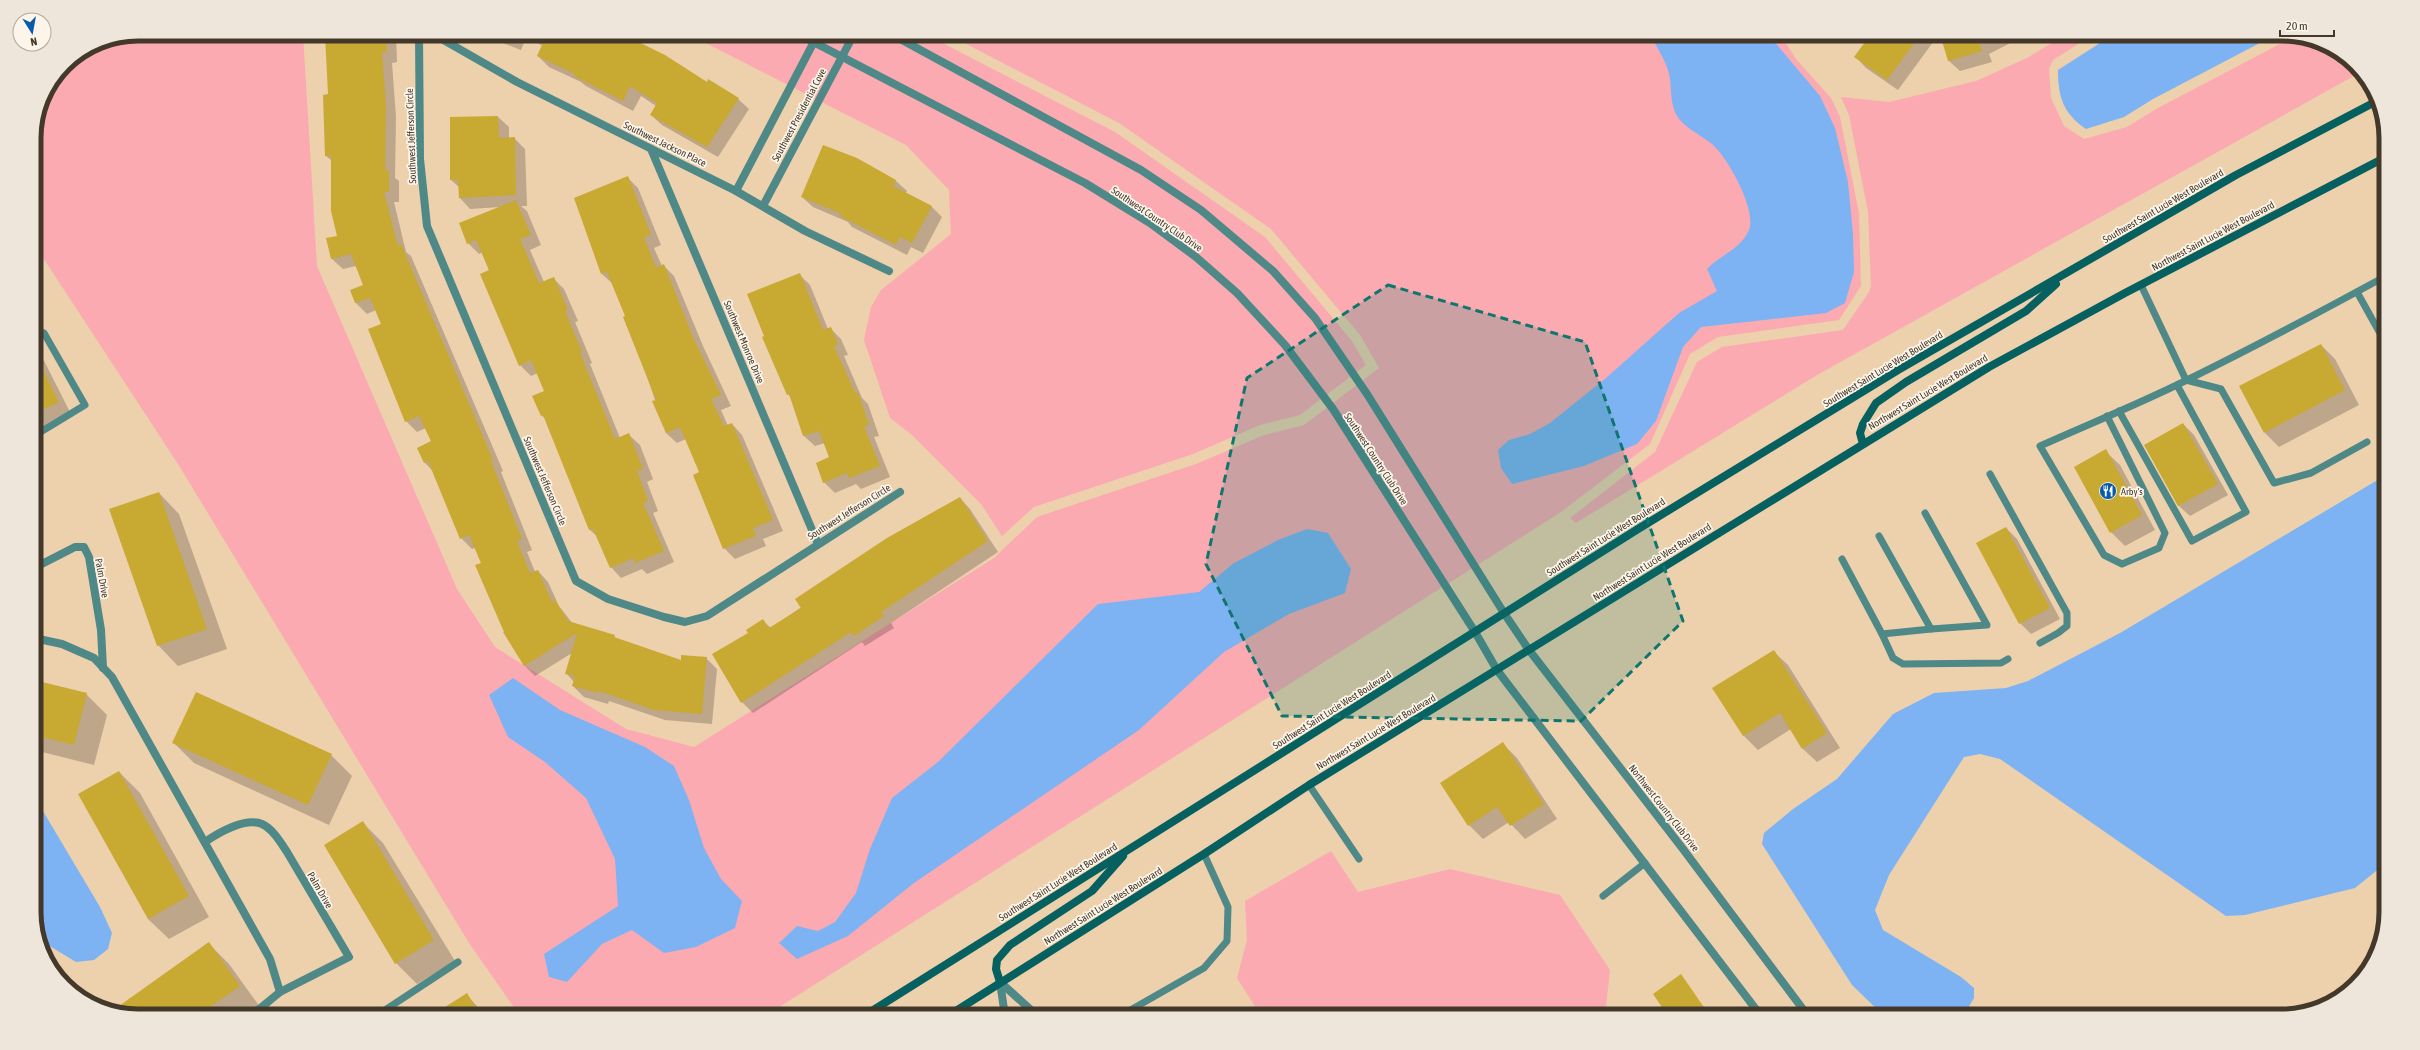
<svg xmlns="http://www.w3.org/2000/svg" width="2420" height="1050" font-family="'Asap Condensed',sans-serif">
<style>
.green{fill:#fbaab1}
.water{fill:#7eb3f3}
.shadow{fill:#0003}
.building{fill:#c8a932}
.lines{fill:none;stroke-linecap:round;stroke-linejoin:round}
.service{stroke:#4e8887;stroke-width:7}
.minor{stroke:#4e8887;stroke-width:8}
.tertiary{stroke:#4e8887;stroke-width:8}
.secondary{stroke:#06605f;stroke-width:8}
.marked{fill:#0f766e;fill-opacity:0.2;stroke:#0f766e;stroke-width:3;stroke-dasharray:8 5;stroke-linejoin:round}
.labels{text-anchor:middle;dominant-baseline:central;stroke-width:3.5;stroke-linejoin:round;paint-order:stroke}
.street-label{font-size:10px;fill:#433829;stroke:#fdf5ea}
.poi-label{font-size:10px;fill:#433829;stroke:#fdf5ea;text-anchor:start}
.rim{fill:none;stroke:#433829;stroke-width:5}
</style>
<rect width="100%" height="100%" fill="#edd0ac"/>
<g class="green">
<path d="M138 34H303L317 266 457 589 495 647 626 729 694 747 994 558 1037 517 1196 464 1264 435 1304 425 1379 368 1360 335 1271 229 1119 123 947 34H1773L1787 45 1796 59 1831 98 1840 117 1859 213 1861 286 1839 320 1718 337 1690 354 1650 444 1561 512 765 1016H520L469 943 178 464 34 244V131L45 92 65 64 98 42Z"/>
<path d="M688 34H925L1115 132 1265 237 1352 341 1366 365 1300 415 1260 425 1193 454 1034 507 1002 536 981 504 912 435 890 418 864 340 871 307 881 290 951 234 949 190 906 145Z"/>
<path d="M2066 34H2094L2053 60 2049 69 2051 98 2064 126 2084 139 2127 127 2158 108 2295 36 2322 42 2361 72 1817 375 1576 523 1570 518 1655 452 1697 362 1722 347 1843 330 1869 292 1871 286 1868 212 1849 115 1841 97 1889 102 1976 81 2027 58Z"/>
<path d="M1331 851 1358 892 1450 869 1560 895 1610 970 1605 1016H1261L1237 978 1247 940 1245 901Z"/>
</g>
<g class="water">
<path d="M1650 34H1768L1820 96 1835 128 1848 182 1853 234 1854 272 1845 303 1826 313 1701 327 1683 347 1656 421 1637 444 1584 466 1512 484 1501 468 1498 450 1509 440 1530 434 1550 423 1606 378 1679 313 1717 291 1707 269C1720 255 1741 249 1749 230 1757 211 1729 161 1716 148 1706 137 1689 131 1680 120 1668 106 1673 85 1668 70 1664 58 1656 46 1650 34Z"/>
<path d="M2114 34H2277L2153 99 2124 117 2086 129C2063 113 2058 97 2058 70Z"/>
<path d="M2386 475V863L2355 888 2245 915 2226 916 2000 759 1980 754 1964 757 1889 875 1875 910 1883 930 1961 977 1974 988V998L1963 1016H1884L1852 985 1762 844 1764 833 1793 809 1837 779 1893 714 1934 693 2006 688 2028 681 2120 633Z"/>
<path d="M1307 529 1328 533 1351 569 1345 593 1289 614 1224 652 1139 730 914 883 848 936 797 959 779 943 797 926 818 931 835 922 856 893 870 849 892 798 938 762 1098 604 1199 592 1234 563 1278 540Z"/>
<path d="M513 678 560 710 645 747 674 766 689 800 704 848 721 879 742 901 735 928 696 947 664 953 632 930 602 944 567 982 549 977 544 954 618 906 615 859 586 798 545 762 508 737 489 695Z"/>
<path d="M34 796 100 907 112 933 108 949 94 960 76 962 43 942 34 919Z"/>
</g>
<g class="shadow">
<path d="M326 34H396L397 62 392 63 396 117 395 178 399 181V202H394L406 252 411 256 503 471 501 472 532 550 527 552 535 572 538 571 548 582 559 606 573 624 614 636 618 640 682 662 706 658 717 669 712 724 665 720 609 701 608 704 584 697 573 686 574 682 566 673 572 653 535 676 524 665 475 548 472 549 461 538 434 472 424 462 432 442 426 428 417 432 406 421 382 324 376 310 367 314 356 303 351 291 364 286 356 266 343 269 332 259 339 236 332 161 326 156 329 95Z"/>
<path d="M491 34H618L738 99 749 109 718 157 662 125 651 115 656 106 641 96 633 111 586 86 581 82 549 67 538 56 543 46 526 38 521 50 503 43Z"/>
<path d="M1872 34H1939L1898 90 1866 68 1856 57Z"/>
<path d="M1941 34H2028L1989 54 1992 62 1960 71 1949 61Z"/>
<path d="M498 117 509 127V139H515L525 149 527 206H521L527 211 541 245 530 250 544 282 553 278 564 289 578 321 575 322 592 363 590 364 620 438 629 435 640 445 653 479 647 482 658 511 653 513 674 562 647 574 642 569 621 578 611 567 599 538 590 530 547 420 541 415 546 392 538 373 531 376 520 365 483 252 479 254 468 243 500 207 470 209 460 198 459 187 451 180Z"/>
<path d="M856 159 896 181 907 191 906 193 931 206 942 217 923 253 911 247 907 255 852 227 848 222 813 207 802 197Z"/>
<path d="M627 177 638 188 661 245 654 248 662 266H664L674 276 703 346 731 406 721 410 728 426 732 424 742 435 783 531 763 539 766 546 735 559 724 548 701 472 686 439 677 443 666 433 627 316 614 285 602 274 575 198Z"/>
<path d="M799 274 810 285 828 329 830 328 841 339 848 355 844 356 862 398 868 404 879 436 874 437 890 477 861 489 856 484 835 493 824 482 831 458 825 443 815 446 804 436 791 398 788 394Z"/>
<path d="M34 341 72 416 34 435Z"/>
<path d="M2321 345 2335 359 2359 405 2279 447 2265 433Z"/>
<path d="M2183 424 2194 435 2228 495 2190 516 2179 506 2145 445Z"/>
<path d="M2105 451 2120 465 2155 530 2125 546 2111 532Z"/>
<path d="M159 493 179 514 227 649 178 666 158 645Z"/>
<path d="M960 498 970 509 998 552 891 623 894 628 865 646 862 642 753 713 742 702 749 633 762 620 771 628Z"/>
<path d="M2006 528 2017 539 2060 619 2031 634 2020 623 1978 543Z"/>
<path d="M1773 651 1788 665 1840 748 1817 762 1802 748 1791 729 1758 750 1744 736 1714 689Z"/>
<path d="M34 681 86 694 107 715 94 765 34 750Z"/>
<path d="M173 742 331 755 352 776 329 825 194 763Z"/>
<path d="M1503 744 1517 758 1557 819 1525 839 1509 822 1483 839 1469 825Z"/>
<path d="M119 772 140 793 209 917 169 939 148 919Z"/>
<path d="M363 823 383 843 455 961 417 984 396 963Z"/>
<path d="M208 943 229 964 260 1007 247 1016H138L113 1011Z"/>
<path d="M467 995 486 1016H433Z"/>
<path d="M1665 1009 1710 1016H1656Z"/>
</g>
<g class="building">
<path d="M325 34H386L387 52H382L386 106 385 170H389V192H384L398 246 401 244 493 460 491 461 522 539 517 541 530 573 538 570 552 602 555 600 568 621 615 635 614 637 681 660V655L707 657 702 714 654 710 599 691 598 693 572 686 575 676 565 674 577 633 524 666 503 632H504L475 565 481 563 469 535 460 539 428 461 424 463 417 448 431 441 419 416 405 422 368 329 381 324 370 298 355 303 350 290 363 285 351 254 331 259 326 238 337 236 331 211V156H325L323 95 328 94Z"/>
<path d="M547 34H622L665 55 707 82 708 79 739 98 707 147 650 115 657 103 630 86 623 101 574 76 575 74 537 56Z"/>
<path d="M1871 34H1921L1887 80 1854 57Z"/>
<path d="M1940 34H1976L1982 51 1948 61Z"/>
<path d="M498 116 499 138 515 137 516 195 459 198 458 180H450V117Z"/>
<path d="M823 145 857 158 896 180 893 186 932 206 912 243 900 237 896 245 840 216 842 214 801 197Z"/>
<path d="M628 176 651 235 644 237 656 268 664 264 692 335 721 395 711 399 724 426 732 423 773 520 753 528 756 536 723 549 693 475 699 472 680 427 666 433 652 401 656 400 623 317 625 316 607 272 601 274 574 198Z"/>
<path d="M516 200 531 235 520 239 539 283 554 277 568 310 565 311 582 352 580 353 615 439 629 433 643 469 637 471 648 501 643 503 664 551 635 563 633 558 610 568 593 529 589 530 543 415 541 416 532 396 544 391 531 360 519 366 480 274 489 270 476 240 467 244 459 223Z"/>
<path d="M800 273 823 330 831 327 838 344 834 346 855 393 858 392 869 425 864 427 880 466 849 478 847 473 823 483 816 463 829 457 819 431 803 436 789 394 787 395 762 337 764 336 747 294Z"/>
<path d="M2321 344 2345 390 2264 433 2239 386Z"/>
<path d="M34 352 59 402 34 414Z"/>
<path d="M2183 423 2218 484 2178 506 2144 445Z"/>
<path d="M2106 449 2142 515 2110 533 2074 467Z"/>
<path d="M159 492 207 629 157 646 109 509Z"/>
<path d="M960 497 988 541 881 612 884 616 854 636 851 632 741 703 712 654 748 633 746 630 763 619 769 628 801 608 795 599 887 538Z"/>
<path d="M2006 527 2050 608 2019 624 1976 543Z"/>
<path d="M1774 650 1827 733 1802 749 1780 713 1743 736 1712 688Z"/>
<path d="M34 680 87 693 74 745 34 735Z"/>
<path d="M196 692 332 754 308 805 172 743Z"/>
<path d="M1503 742 1544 804 1510 826 1497 807 1468 826 1440 783Z"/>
<path d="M119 771 189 896 148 919 78 794Z"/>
<path d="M363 821 434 940 395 964 324 845Z"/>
<path d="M209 942 240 986 197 1016H138L112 1011Z"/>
<path d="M1681 974 1710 1016H1668L1653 994Z"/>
<path d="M467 993 481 1016H431Z"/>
</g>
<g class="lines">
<g class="service">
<path d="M2141 285 2186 380 2221 389 2274 483 2311 473 2367 442"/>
<path d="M2357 292 2386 344"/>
<path d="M34 329 44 333 85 405 34 436"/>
<path d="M2119 411 2192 541 2246 512 2177 385"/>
<path d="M2107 416 2165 533 2159 548 2122 564 2104 555 2040 446C2089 424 2139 404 2187 380 2254 347 2320 312 2386 276"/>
<path d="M1990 474 2067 613V626L2058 633 2040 643"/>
<path d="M1879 536 1931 629 1987 625 1925 513"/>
<path d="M1842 559 1882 634 1931 629"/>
<path d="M1882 634 1893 658 1903 664 2001 663 2008 659"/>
<path d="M1309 785 1359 859"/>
<path d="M1603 896 1645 863"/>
<path d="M376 1016 458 962"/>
<path d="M1120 1016 1204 968 1227 941 1228 907 1204 854"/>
</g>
<g class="minor">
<path d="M419 34 420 159 427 226 576 581 608 599 664 617 685 622 707 616 900 492"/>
<path d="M433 34 517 82 736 191 805 231 889 271"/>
<path d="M798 34 1085 183 1150 223 1196 257 1237 293 1285 345 1333 409 1475 632"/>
<path d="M891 34 1141 170 1201 210 1273 271 1315 318 1367 394 1504 613"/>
<path d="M651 149 818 544"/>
<path d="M736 191 818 34"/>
<path d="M763 206 854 34"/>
<path d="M34 568 75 547H84L89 557 101 630 103 668"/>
<path d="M34 638 62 644 94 658 112 677 270 959 280 992 251 1016"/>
<path d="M205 842C218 833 245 817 262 824 273 829 281 843 287 852L349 957 280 992"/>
<path d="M1000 982 1031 1010 1035 1016"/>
<path d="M1000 982 1005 1016"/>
</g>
<g class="tertiary">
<path d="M1504 613 1529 650 1683 849 1808 1016"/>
<path d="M1475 632 1497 670 1761 1016"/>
</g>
<g class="secondary">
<path d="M1863 444 1860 433 1863 424 1876 403 1906 382 2026 311 2056 284"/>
<path d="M1000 982 996 969 997 960 1010 945 1092 891 1123 856"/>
<path d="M864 1016 1638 529 1898 370 2236 175 2375 102"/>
<path d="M948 1016 1204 854 1309 785 1989 367 2125 293 2386 157"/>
</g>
</g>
<path class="marked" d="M1388 285 1585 342 1683 621 1581 721 1282 716 1206 564 1247 378Z"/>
<defs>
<g id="restaurant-disc" transform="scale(0.9)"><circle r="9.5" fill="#075ba9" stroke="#fdf5ea"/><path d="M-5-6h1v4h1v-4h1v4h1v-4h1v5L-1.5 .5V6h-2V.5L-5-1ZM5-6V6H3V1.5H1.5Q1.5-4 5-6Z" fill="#fff"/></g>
</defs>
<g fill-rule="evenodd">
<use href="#restaurant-disc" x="2108" y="491"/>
</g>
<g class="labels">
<g class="street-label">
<text transform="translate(799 115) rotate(-62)">Southwest Presidential Cove</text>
<text transform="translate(411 136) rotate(-92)">Southwest Jefferson Circle</text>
<text transform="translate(665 144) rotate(26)">Southwest Jackson Place</text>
<text transform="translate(2163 206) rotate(-30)">Southwest Saint Lucie West Boulevard</text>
<text transform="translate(1157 219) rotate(34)">Southwest Country Club Drive</text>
<text transform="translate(2213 236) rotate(-28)">Northwest Saint Lucie West Boulevard</text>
<text transform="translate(744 342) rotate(67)">Southwest Monroe Drive</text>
<text transform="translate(1883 369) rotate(-31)">Southwest Saint Lucie West Boulevard</text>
<text transform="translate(1928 392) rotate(-31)">Northwest Saint Lucie West Boulevard</text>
<text transform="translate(1376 459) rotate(57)">Southwest Country Club Drive</text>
<text transform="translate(545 481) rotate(67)">Southwest Jefferson Circle</text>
<text transform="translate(849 512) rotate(-32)">Southwest Jefferson Circle</text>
<text transform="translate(1606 537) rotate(-32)">Southwest Saint Lucie West Boulevard</text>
<text transform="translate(1652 562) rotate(-32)">Northwest Saint Lucie West Boulevard</text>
<text transform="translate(102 578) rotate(80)">Palm Drive</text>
<text transform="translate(1332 710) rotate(-32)">Southwest Saint Lucie West Boulevard</text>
<text transform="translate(1376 732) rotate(-31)">Northwest Saint Lucie West Boulevard</text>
<text transform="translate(1664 808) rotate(52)">Northwest Country Club Drive</text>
<text transform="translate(1058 882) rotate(-32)">Southwest Saint Lucie West Boulevard</text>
<text transform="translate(320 890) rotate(60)">Palm Drive</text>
<text transform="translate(1103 906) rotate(-32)">Northwest Saint Lucie West Boulevard</text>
</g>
<g class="poi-label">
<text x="2121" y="491">Arby's</text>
</g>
</g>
<path d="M0 0H2420V1050H0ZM138 41H2282A97 97 0 0 1 2379 138V912A97 97 0 0 1 2282 1009H138A97 97 0 0 1 41 912V138A97 97 0 0 1 138 41Z" fill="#eee6db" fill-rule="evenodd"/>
<path class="rim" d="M138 41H2282A97 97 0 0 1 2379 138V912A97 97 0 0 1 2282 1009H138A97 97 0 0 1 41 912V138A97 97 0 0 1 138 41Z"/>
<g transform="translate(32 32) rotate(169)"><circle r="19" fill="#fdf5ea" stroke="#b3a99d"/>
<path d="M0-3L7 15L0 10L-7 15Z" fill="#075ba9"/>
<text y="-6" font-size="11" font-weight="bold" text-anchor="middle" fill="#433829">N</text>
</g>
<path d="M2280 30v6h54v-6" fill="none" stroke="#433829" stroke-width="2"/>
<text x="2286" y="30" font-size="12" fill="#433829" stroke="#fdf5ea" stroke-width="3" paint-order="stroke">20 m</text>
</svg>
